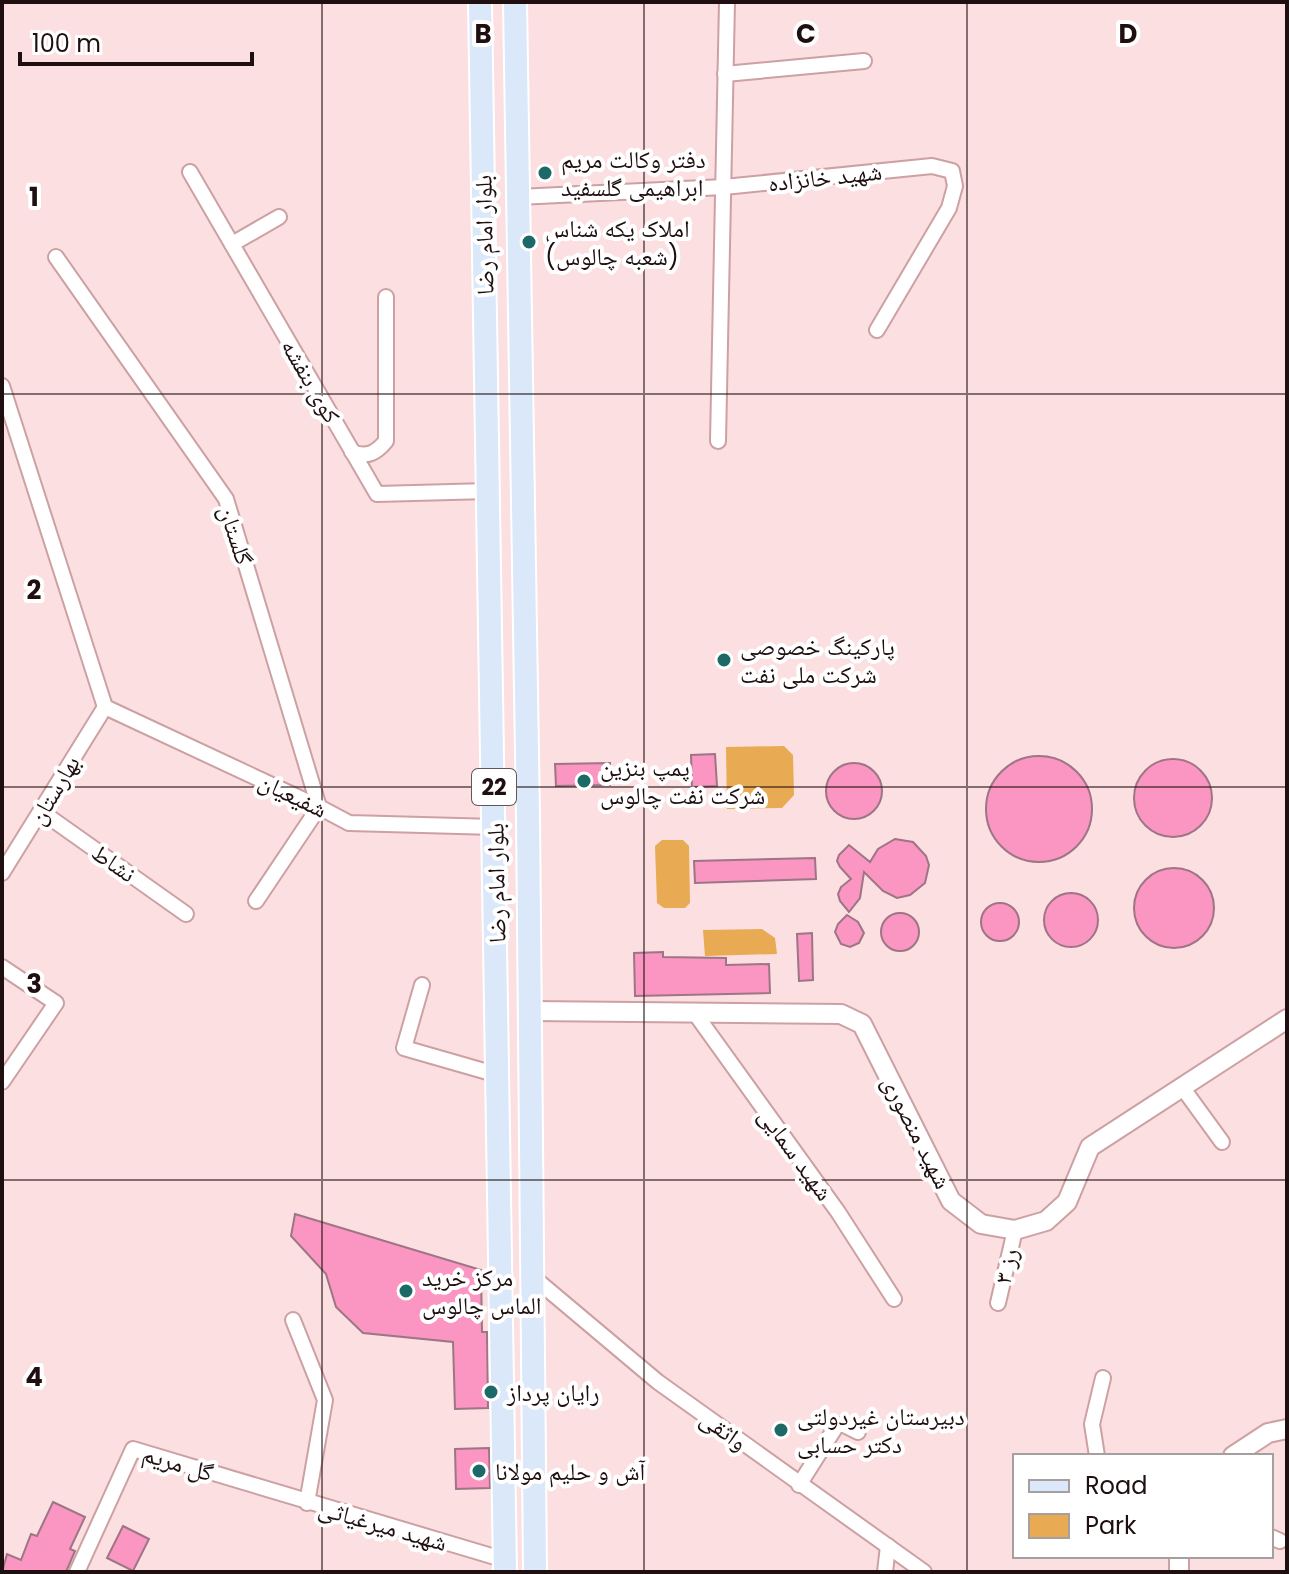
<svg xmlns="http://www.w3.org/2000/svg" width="1289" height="1574" font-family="Poppins,'Noto Naskh Arabic',sans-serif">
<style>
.green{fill:#e8aa52}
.building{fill:#fb95c1;stroke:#9d7585;stroke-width:2}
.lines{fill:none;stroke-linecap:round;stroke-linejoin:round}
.minor-casing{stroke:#cda0a3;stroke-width:18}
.tertiary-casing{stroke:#cda0a3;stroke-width:22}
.primary-casing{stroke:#fff;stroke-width:26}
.minor{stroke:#fff;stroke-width:14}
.tertiary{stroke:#fff;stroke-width:18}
.primary{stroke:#dae8f9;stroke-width:22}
.grid{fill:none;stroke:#1f0f11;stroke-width:2;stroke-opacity:0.55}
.poi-dot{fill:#1c6968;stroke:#fff;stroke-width:3}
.labels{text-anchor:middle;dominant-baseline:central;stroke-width:8;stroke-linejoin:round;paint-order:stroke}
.shield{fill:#fff;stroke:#625758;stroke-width:2}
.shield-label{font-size:22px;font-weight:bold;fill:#1f0f11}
.poi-label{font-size:24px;fill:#1f0f11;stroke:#fff;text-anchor:start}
.street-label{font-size:24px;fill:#1f0f11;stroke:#fff}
.grid-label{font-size:26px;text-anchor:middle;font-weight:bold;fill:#1f0f11;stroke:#fff;stroke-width:8;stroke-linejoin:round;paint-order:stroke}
</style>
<rect width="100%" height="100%" fill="#fcdfe1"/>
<g class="green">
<path d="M784 746 793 755 794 795 782 808 727 809 726 747Z"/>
<path d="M662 840H683L689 846 690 903 685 908H664L657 903 655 846Z"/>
<path d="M762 929 775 938 777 954 705 956 703 930Z"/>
</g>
<g class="building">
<path d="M715 754 717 786 692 787 691 755Z"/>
<circle cx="1039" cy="809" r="53"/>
<circle cx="1173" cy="798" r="39"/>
<circle cx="854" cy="791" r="28"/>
<path d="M610 763V785L556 786 555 764Z"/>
<path d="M895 839 913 842 926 856 929 865 925 883 910 895 897 898 883 891 864 872 860 898 849 912 840 901 838 894 841 887 851 879 840 867 837 861 839 855 849 845 870 862 878 849Z"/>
<path d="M815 858 816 879 695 883 694 861Z"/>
<circle cx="1174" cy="908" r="40"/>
<circle cx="1071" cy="920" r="27"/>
<circle cx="1000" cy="922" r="19"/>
<circle cx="900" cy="932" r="19"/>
<path d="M847 915 858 922 864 933 859 943 850 947 841 944 835 932 838 924Z"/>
<path d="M812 933 813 980 799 981 797 934Z"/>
<path d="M663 952V957L726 958V965L769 964 770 993 635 996 634 953Z"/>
<path d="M295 1214 481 1270 482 1332H487L488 1408 455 1409 453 1342 363 1333 336 1307 326 1274 291 1236Z"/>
<path d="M489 1448 490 1488 456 1489 455 1449Z"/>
<path d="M53 1502 85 1517 70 1549 75 1551 66 1572H2L7 1554 21 1560 31 1534 37 1536Z"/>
<path d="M123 1526 149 1539 133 1571 107 1558Z"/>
</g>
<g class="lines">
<g class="minor-casing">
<g id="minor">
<path d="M725 74 864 61"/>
<path d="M190 172 377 494 488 491"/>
<path d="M518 197 724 187 932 166 952 171 955 186 949 208 877 330"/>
<path d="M232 244 279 217"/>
<path d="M56 257 226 499 319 807 256 901"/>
<path d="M2 386 105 707"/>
<path d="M718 441 727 2"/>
<path d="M352 452C367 458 376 453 386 441V297"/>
<path d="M105 707 319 807 349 823 495 827"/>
<path d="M42 812 186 914"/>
<path d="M2 873 105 707"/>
<path d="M2 967 56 1003 2 1082"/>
<path d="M422 985 404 1048 498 1075"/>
<path d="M694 1012 838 1212 894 1299"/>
<path d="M1182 1087 1222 1142"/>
<path d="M533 1277 658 1382 924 1572"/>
<path d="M998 1303 1015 1230"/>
<path d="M293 1320 325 1400 307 1503"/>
<path d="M1097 1456 1092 1424 1103 1378"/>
<path d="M799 1485 837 1425H844L858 1432"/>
<path d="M1271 1537 1280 1541"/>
<path d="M77 1572 133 1449 505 1560"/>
<path d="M885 1572 888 1546"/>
</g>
</g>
<g class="tertiary-casing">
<g id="tertiary">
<path d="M530 1011 841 1014 862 1024 951 1201 981 1224 1015 1230 1046 1221 1067 1202 1090 1147 1287 1019"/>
<path d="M1233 1456 1268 1433 1287 1429"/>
<path d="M1179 1556V1572"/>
</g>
</g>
<g class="primary-casing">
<g id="primary">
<path d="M480 2 505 1572"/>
<path d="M515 2 528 816 535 1572"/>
</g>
</g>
<use href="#minor" class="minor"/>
<use href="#tertiary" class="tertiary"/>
<use href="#primary" class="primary"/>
</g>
<path class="grid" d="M322 2V1572M644 2V1572M967 2V1572M2 394H1287M2 787H1287M2 1180H1287"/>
<g class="poi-dot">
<circle cx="545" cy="173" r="8"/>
<circle cx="529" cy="242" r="8"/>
<circle cx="724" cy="660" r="8"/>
<circle cx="584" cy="781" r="8"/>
<circle cx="406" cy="1291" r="8"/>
<circle cx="491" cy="1392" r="8"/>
<circle cx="781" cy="1430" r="8"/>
<circle cx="479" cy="1471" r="8"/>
</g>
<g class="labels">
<rect class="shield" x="472" y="769" width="44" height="36" rx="6"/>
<g class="shield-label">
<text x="494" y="787">22</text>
</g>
<g class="poi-label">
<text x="561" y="159">دفتر وکالت مریم<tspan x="561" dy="28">ابراهیمی گلسفید</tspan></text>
<text x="545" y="228">املاک یکه شناس<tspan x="545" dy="28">(شعبه چالوس)</tspan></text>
<text x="740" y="646">پارکینگ خصوصی<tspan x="740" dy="28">شرکت ملی نفت</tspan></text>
<text x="600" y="767">پمپ بنزین<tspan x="600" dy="28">شرکت نفت چالوس</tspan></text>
<text x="422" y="1277">مرکز خرید<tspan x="422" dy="28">الماس چالوس</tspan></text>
<text x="507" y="1392">رایان پرداز</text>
<text x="797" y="1416">دبیرستان غیردولتی<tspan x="797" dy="28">دکتر حسابی</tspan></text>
<text x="495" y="1471">آش و حلیم مولانا</text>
</g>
<g class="street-label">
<text transform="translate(825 177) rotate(-6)">شهید خانزاده</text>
<text transform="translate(484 235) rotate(-91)">بلوار امام رضا</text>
<text transform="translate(311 381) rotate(60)">کوی بنفشه</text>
<text transform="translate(236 535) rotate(72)">گلستان</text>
<text transform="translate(54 790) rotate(-59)">بهارستان</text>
<text transform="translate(293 795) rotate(26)">شفیعیان</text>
<text transform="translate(114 863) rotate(35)">نشاط</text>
<text transform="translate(496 883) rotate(-91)">بلوار امام رضا</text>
<text transform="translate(917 1132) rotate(63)">شهید منصوری</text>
<text transform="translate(796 1154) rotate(54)">شهید سمایی</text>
<text transform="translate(1006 1266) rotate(-77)">رز ۳</text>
<text transform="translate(724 1430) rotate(36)">واثقی</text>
<text transform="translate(178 1463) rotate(17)">گل مریم</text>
<text transform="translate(383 1525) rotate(16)">شهید میرغیاثی</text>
</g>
</g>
<g class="grid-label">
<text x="483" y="43">B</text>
<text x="806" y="43">C</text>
<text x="1128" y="43">D</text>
<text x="34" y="206">1</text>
<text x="34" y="599">2</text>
<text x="34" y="993">3</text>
<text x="34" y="1386">4</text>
</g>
<rect width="1289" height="1574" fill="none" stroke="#1f0f11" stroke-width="8"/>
<rect x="1013" y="1454" width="260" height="104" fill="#ffffff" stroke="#a59fa0" stroke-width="2"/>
<rect x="1029" y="1480" width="40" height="12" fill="#dae8f9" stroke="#a59fa0" stroke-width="2"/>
<text x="1085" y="1494" font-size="24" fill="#1f0f11">Road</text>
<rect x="1029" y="1514" width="40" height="24" fill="#e8aa52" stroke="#a59fa0" stroke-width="2"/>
<text x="1085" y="1534" font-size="24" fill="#1f0f11">Park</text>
<path d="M20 52v12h232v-12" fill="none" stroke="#1f0f11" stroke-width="4"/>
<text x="32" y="52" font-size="24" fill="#1f0f11" stroke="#ffffff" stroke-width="6" paint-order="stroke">100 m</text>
</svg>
